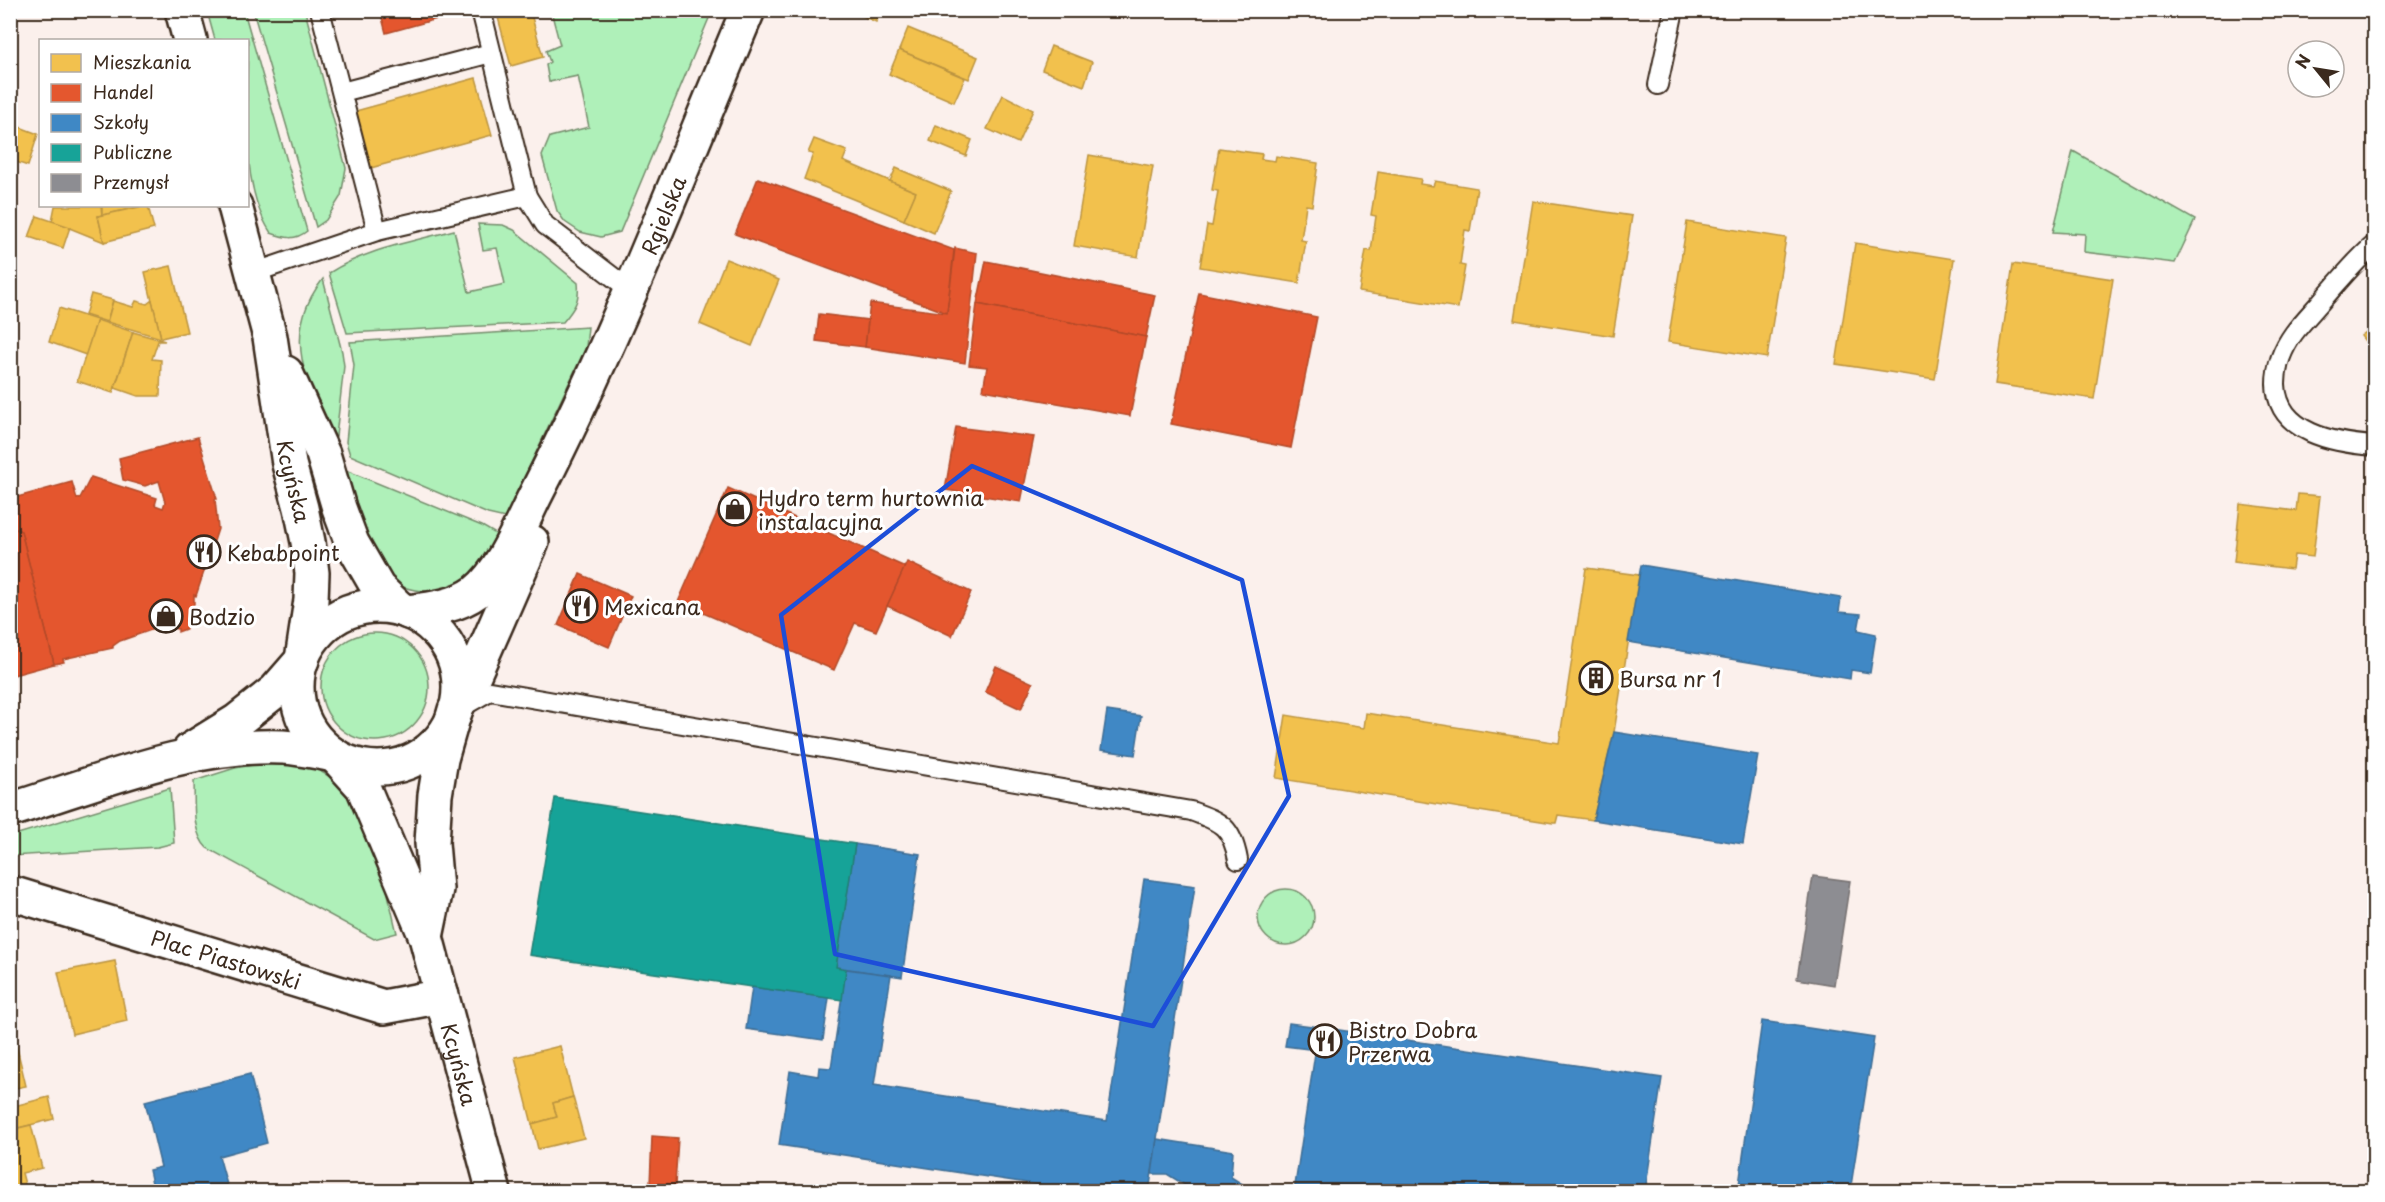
<svg xmlns="http://www.w3.org/2000/svg" width="2385" height="1202" font-family="'Playpen Sans',sans-serif">
<style>
.green{fill:#aff0b9;stroke:#758d6c;stroke-width:1.5}
.homes{fill:#f2c14e;stroke:#bb9440;stroke-width:1.5}
.shops{fill:#e4572e;stroke:#b14a29;stroke-width:1.5}
.schools{fill:#3f88c5;stroke:#3e6c93;stroke-width:1.5}
.public{fill:#17a398;stroke:#227f73;stroke-width:1.5}
.industry{fill:#8d8d92;stroke:#746f6f;stroke-width:1.5}
.lines{fill:none;stroke-linecap:round;stroke-linejoin:round}
.service-casing{stroke:#3b2a1e;stroke-width:22}
.minor-casing{stroke:#3b2a1e;stroke-width:38}
.tertiary-casing{stroke:#3b2a1e;stroke-width:38}
.service{stroke:#fff;stroke-width:18}
.minor{stroke:#fff;stroke-width:33}
.tertiary{stroke:#fff;stroke-width:33}
.marked{fill:none;stroke:#1d4ed8;stroke-width:4.5;stroke-linejoin:round}
.labels{text-anchor:middle;dominant-baseline:central;stroke-width:6;stroke-linejoin:round;paint-order:stroke}
.street-label{font-size:21px;fill:#3b2a1e;stroke:#fff}
.poi-label{font-size:21px;fill:#3b2a1e;stroke:#fff;text-anchor:start}
</style>
<rect width="100%" height="100%" fill="#fbf0ec"/>
<filter id="ink" filterUnits="userSpaceOnUse"><feTurbulence type="fractalNoise" baseFrequency=".0167" numOctaves="2"/><feDisplacementMap in="SourceGraphic" scale="12" xChannelSelector="R" yChannelSelector="G"/><feConvolveMatrix kernelMatrix="1 2 1 2 8 2 1 2 1" color-interpolation-filters="sRGB"/></filter>
<g filter="url(#ink)">
<g class="green">
<path d="M207 11H244L307 231C295 241 285 238 271 233 238 184 248 98 248 40H215Z"/>
<path d="M253 11H305L346 168 341 196 326 220 316 227Z"/>
<path d="M551 11H712L620 232 601 237 580 232 565 222 557 211 542 156 550 137 589 127 578 76 549 82 546 65 550 62 546 51 560 45Z"/>
<path d="M2073 151 2195 220 2175 263 2084 252 2085 234 2053 232Z"/>
<path d="M478 224 503 225 514 230 578 283C580 301 574 309 563 322L347 333 329 273C366 249 412 242 454 230L469 292 505 284 497 248 483 250Z"/>
<path d="M323 279 342 352 344 366 336 436 333 445C310 387 278 336 323 279Z"/>
<path d="M588 327 586 347 505 518 488 514 350 455 346 442 354 365 350 342Z"/>
<path d="M343 469 482 526 496 534C489 549 483 566 469 577 443 598 394 596 375 565 371 558 369 547 366 539 358 515 350 492 343 469Z"/>
<circle cx="375" cy="687" r="54"/>
<path d="M264 763C276 763 289 762 301 765 373 779 382 875 397 933L374 939 207 848C191 832 195 803 194 781L235 768Z"/>
<path d="M170 788 174 843 158 847 11 856V836Z"/>
<circle cx="1286" cy="917" r="28"/>
</g>
<g class="homes">
<path d="M496 10H530L543 57 511 66Z"/>
<path d="M849 10H881L876 22Z"/>
<path d="M1431 10H1464V15Z"/>
<path d="M1585 10H1626L1625 17Z"/>
<path d="M908 28 978 57 969 79 899 50Z"/>
<path d="M1051 46 1092 62 1084 86 1042 70Z"/>
<path d="M899 50 965 78 954 102 889 74Z"/>
<path d="M476 78 492 135 367 169 352 112Z"/>
<path d="M1003 95 1033 110 1018 143 987 129Z"/>
<path d="M936 125 972 140 966 156 930 141Z"/>
<path d="M17 126 38 134 28 166 10 160V145Z"/>
<path d="M814 139 847 151 843 161 916 192 904 220 804 179 813 154 808 153Z"/>
<path d="M1219 148 1262 154 1261 159 1275 161 1276 156 1318 163 1312 206 1306 205 1301 240 1306 241 1299 283 1200 267 1207 225 1212 226 1218 191 1212 190Z"/>
<path d="M1089 155 1153 166 1138 257 1074 246Z"/>
<path d="M896 168 951 191 934 233 904 220 916 192 890 181Z"/>
<path d="M1378 172 1421 179 1420 184 1433 186 1435 181 1477 188 1470 231 1465 230 1460 265 1465 266 1458 308 1359 292 1366 250 1371 251 1376 216 1371 215Z"/>
<path d="M1533 201 1632 216 1613 336 1514 320Z"/>
<path d="M55 206H101L102 215 98 216 104 242 52 221Z"/>
<path d="M102 206H144L102 215Z"/>
<path d="M144 206H148L154 229 104 242 98 216Z"/>
<path d="M37 216 70 227 63 248 29 237Z"/>
<path d="M1687 222 1786 238 1767 358 1668 342Z"/>
<path d="M1855 243 1954 259 1935 379 1836 364Z"/>
<path d="M726 259 779 280 752 346 700 324Z"/>
<path d="M2013 264 2113 279 2094 399 1995 384Z"/>
<path d="M171 266 187 332 161 338 145 272Z"/>
<path d="M91 294 113 300 107 322 85 315Z"/>
<path d="M152 300 161 338 107 322 113 301 133 307 136 301 147 304Z"/>
<path d="M59 308 97 320 86 355 49 342Z"/>
<path d="M97 320 133 332 113 393 77 381Z"/>
<path d="M2374 326V353L2361 336Z"/>
<path d="M133 332 165 341H158L152 359 161 360 160 396H138L115 388Z"/>
<path d="M2298 494 2320 496 2313 557 2294 555 2292 569 2234 562 2240 504 2296 511Z"/>
<path d="M1586 568 1639 575 1614 732 1593 820 1558 815 1556 823H1553L1276 778 1286 715 1364 728 1366 713 1559 743Z"/>
<path d="M115 961 127 1021 72 1034 58 972Z"/>
<path d="M10 1018 26 1086 10 1089Z"/>
<path d="M560 1046 573 1097 553 1103 557 1117 532 1124 515 1057Z"/>
<path d="M49 1097 54 1119 10 1130V1107Z"/>
<path d="M573 1097 584 1138 538 1149 532 1124 557 1117 553 1103Z"/>
<path d="M31 1125 42 1168 22 1173 27 1192H10V1130Z"/>
</g>
<g class="shops">
<path d="M380 10H459V13L386 33Z"/>
<path d="M758 178 954 250 947 313 735 234Z"/>
<path d="M955 248 977 253 965 363 865 347 870 303 947 313Z"/>
<path d="M986 261 1155 295 1146 337 977 304Z"/>
<path d="M1199 293 1317 317 1291 448 1171 424Z"/>
<path d="M977 304 1146 337 1130 416 983 390 987 367 969 365Z"/>
<path d="M819 314 868 320 865 347 816 341Z"/>
<path d="M956 427 1034 437 1021 502 945 490Z"/>
<path d="M198 437 217 499H215L218 529 196 596 194 595V604L186 620H189L186 629 178 632V629L169 628 151 630 120 641 113 646V648L63 659 64 662 54 664 21 531 10 527V499L72 482 77 499 80 498 91 477 157 498 155 505 163 508 165 502 159 481 145 486 123 480 119 458Z"/>
<path d="M728 488 905 567 876 631 855 623 834 670 678 602Z"/>
<path d="M10 527 21 531 54 664 10 676Z"/>
<path d="M907 562 971 592 952 636 887 606Z"/>
<path d="M580 574 631 596 609 647 558 625Z"/>
<path d="M996 666 1033 683 1021 709 985 692Z"/>
<path d="M652 1136 678 1138 675 1185 650 1184Z"/>
</g>
<g class="schools">
<path d="M1641 565 1841 598 1839 612 1861 614 1858 630 1876 634 1870 673 1851 670 1850 679 1628 642Z"/>
<path d="M1107 711 1141 716 1135 755 1101 750Z"/>
<path d="M1614 732 1758 755 1743 844 1593 820Z"/>
<path d="M855 844 920 854 902 977 836 967Z"/>
<path d="M1144 879 1195 886 1149 1192H1086L779 1145 790 1071 818 1076 819 1067 831 1068 846 969 891 975 874 1085 1107 1121Z"/>
<path d="M752 987 829 998 823 1040 746 1029Z"/>
<path d="M1762 1021 1874 1038 1850 1192H1738Z"/>
<path d="M1289 1023 1319 1027 1316 1050 1285 1046Z"/>
<path d="M1319 1027 1662 1078 1645 1192H1294Z"/>
<path d="M250 1074 267 1143 219 1156 229 1192H154L149 1170 161 1167 145 1101Z"/>
<path d="M1157 1139 1233 1151 1231 1177 1255 1192H1196L1167 1174H1152Z"/>
</g>
<path class="public" d="M555 798 855 844 836 967 846 969 842 1000 529 955Z"/>
<path class="industry" d="M1813 876 1850 881 1834 985 1797 979Z"/>
<g class="lines">
<g class="service-casing">
<g id="service">
<path d="M481 10 527 196 545 225 630 290"/>
<path d="M1658 85 1674 10"/>
<path d="M342 92 491 53"/>
<path d="M377 231 527 196"/>
<path d="M2374 245C2356 260 2340 280 2324 298 2314 310 2303 321 2294 333 2283 348 2276 366 2276 384 2277 434 2336 443 2374 446"/>
<path d="M253 273 377 231 320 10"/>
<path d="M462 707 490 691 1191 811C1222 822 1232 827 1238 860"/>
</g>
</g>
<g class="minor-casing">
<g id="minor">
<path id="s1" d="M11 893 384 1007 442 996"/>
</g>
</g>
<g class="tertiary-casing">
<g id="tertiary">
<path d="M182 10 190 40"/>
<path id="s2" d="M235 206 270 337 289 464 301 508 308 542 312 573 311 600 303 653"/>
<path d="M286 373 323 454 339 508 352 543 378 588 400 609"/>
<circle cx="378" cy="687" r="81"/>
<path id="s3" d="M408 612C432 609 457 606 476 592 503 571 522 521 537 492 617 336 680 171 748 10"/>
<path d="M190 750 237 721 275 691 302 660"/>
<path id="s4" d="M335 756 363 787 426 937 494 1192"/>
<path d="M10 810C98 783 190 743 283 747 300 748 317 752 334 755"/>
<path d="M426 937 436 889 432 843 435 795 441 759 455 710 473 677 532 542"/>
</g>
</g>
<use href="#service" class="service"/>
<use href="#minor" class="minor"/>
<use href="#tertiary" class="tertiary"/>
</g>
</g>
<path class="marked" d="M972 466 1242 580 1289 796 1153 1026 835 954 781 615Z"/>
<defs>
<g id="shop-ring" transform="scale(1.725)"><circle r="9.5" fill="#fff" stroke="#3b2a1e" stroke-width="1.5"/><path d="M-5-2.5h2.3a2.7 3.5 0 0 1 5.4 0H5L5.5 6h-11ZM-1.5-2.5h3a1.5 2.3 0 0 0-3 0Z" fill="#3b2a1e"/></g>
<g id="restaurant-ring" transform="scale(1.725)"><circle r="9.5" fill="#fff" stroke="#3b2a1e" stroke-width="1.5"/><path d="M-5-6h1v4h1v-4h1v4h1v-4h1v5L-1.5 .5V6h-2V.5L-5-1ZM5-6V6H3V1.5H1.5Q1.5-4 5-6Z" fill="#3b2a1e"/></g>
<g id="building-ring" transform="scale(1.725)"><circle r="9.5" fill="#fff" stroke="#3b2a1e" stroke-width="1.5"/><path d="M-4-6H4V6H1V3H-1V6H-4ZM-2.5-4.3h1.7v1.8h-1.7ZM.8-4.3h1.7v1.8H.8ZM-2.5-1h1.7V.8h-1.7ZM.8-1h1.7V.8H.8Z" fill="#3b2a1e"/></g>
</defs>
<g fill-rule="evenodd">
<use href="#shop-ring" x="735" y="509"/>
<use href="#restaurant-ring" x="204" y="552"/>
<use href="#restaurant-ring" x="581" y="606"/>
<use href="#shop-ring" x="166" y="616"/>
<use href="#building-ring" x="1596" y="678"/>
<use href="#restaurant-ring" x="1325" y="1041"/>
</g>
<g class="labels">
<g class="street-label">
<text stroke="none"><textPath href="#s3" startOffset="494">Rgielska</textPath></text>
<text stroke="none"><textPath href="#s2" startOffset="282">Kcyńska</textPath></text>
<text stroke="none"><textPath href="#s1" startOffset="225">Plac Piastowski</textPath></text>
<text stroke="none"><textPath href="#s4" startOffset="336">Kcyńska</textPath></text>
</g>
<g class="poi-label">
<text x="758" y="497">Hydro term hurtownia<tspan x="758" dy="24">instalacyjna</tspan></text>
<text x="227" y="552">Kebabpoint</text>
<text x="604" y="606">Mexicana</text>
<text x="189" y="616">Bodzio</text>
<text x="1619" y="678">Bursa nr 1</text>
<text x="1348" y="1029">Bistro Dobra<tspan x="1348" dy="24">Przerwa</tspan></text>
</g>
</g>
<rect width="2385" height="1202" fill="none" stroke="#fff" stroke-width="36"/>
<rect x="18" y="18" width="2349" height="1166" fill="none" stroke="#3b2a1e" stroke-width="2" filter="url(#ink)"/>
<rect x="39" y="39" width="210" height="168" fill="#ffffff" stroke="#b1aaa5" stroke-width="1.5"/>
<rect x="51" y="54" width="30" height="18" fill="#f2c14e" stroke="#b1aaa5" stroke-width="1.5"/>
<text x="93" y="69" font-size="18" fill="#3b2a1e">Mieszkania</text>
<rect x="51" y="84" width="30" height="18" fill="#e4572e" stroke="#b1aaa5" stroke-width="1.5"/>
<text x="93" y="99" font-size="18" fill="#3b2a1e">Handel</text>
<rect x="51" y="114" width="30" height="18" fill="#3f88c5" stroke="#b1aaa5" stroke-width="1.5"/>
<text x="93" y="129" font-size="18" fill="#3b2a1e">Szkoły</text>
<rect x="51" y="144" width="30" height="18" fill="#17a398" stroke="#b1aaa5" stroke-width="1.5"/>
<text x="93" y="159" font-size="18" fill="#3b2a1e">Publiczne</text>
<rect x="51" y="174" width="30" height="18" fill="#8d8d92" stroke="#b1aaa5" stroke-width="1.5"/>
<text x="93" y="189" font-size="18" fill="#3b2a1e">Przemysł</text>
<g transform="translate(2316 69) rotate(300)"><circle r="28" fill="#ffffff" stroke="#b1aaa5" stroke-width="1.5"/>
<path d="M0-4.5L10 22L0 15L-10 22Z" fill="#3b2a1e"/>
<text y="-9" font-size="16" font-weight="bold" text-anchor="middle" fill="#3b2a1e">N</text>
</g>
</svg>
